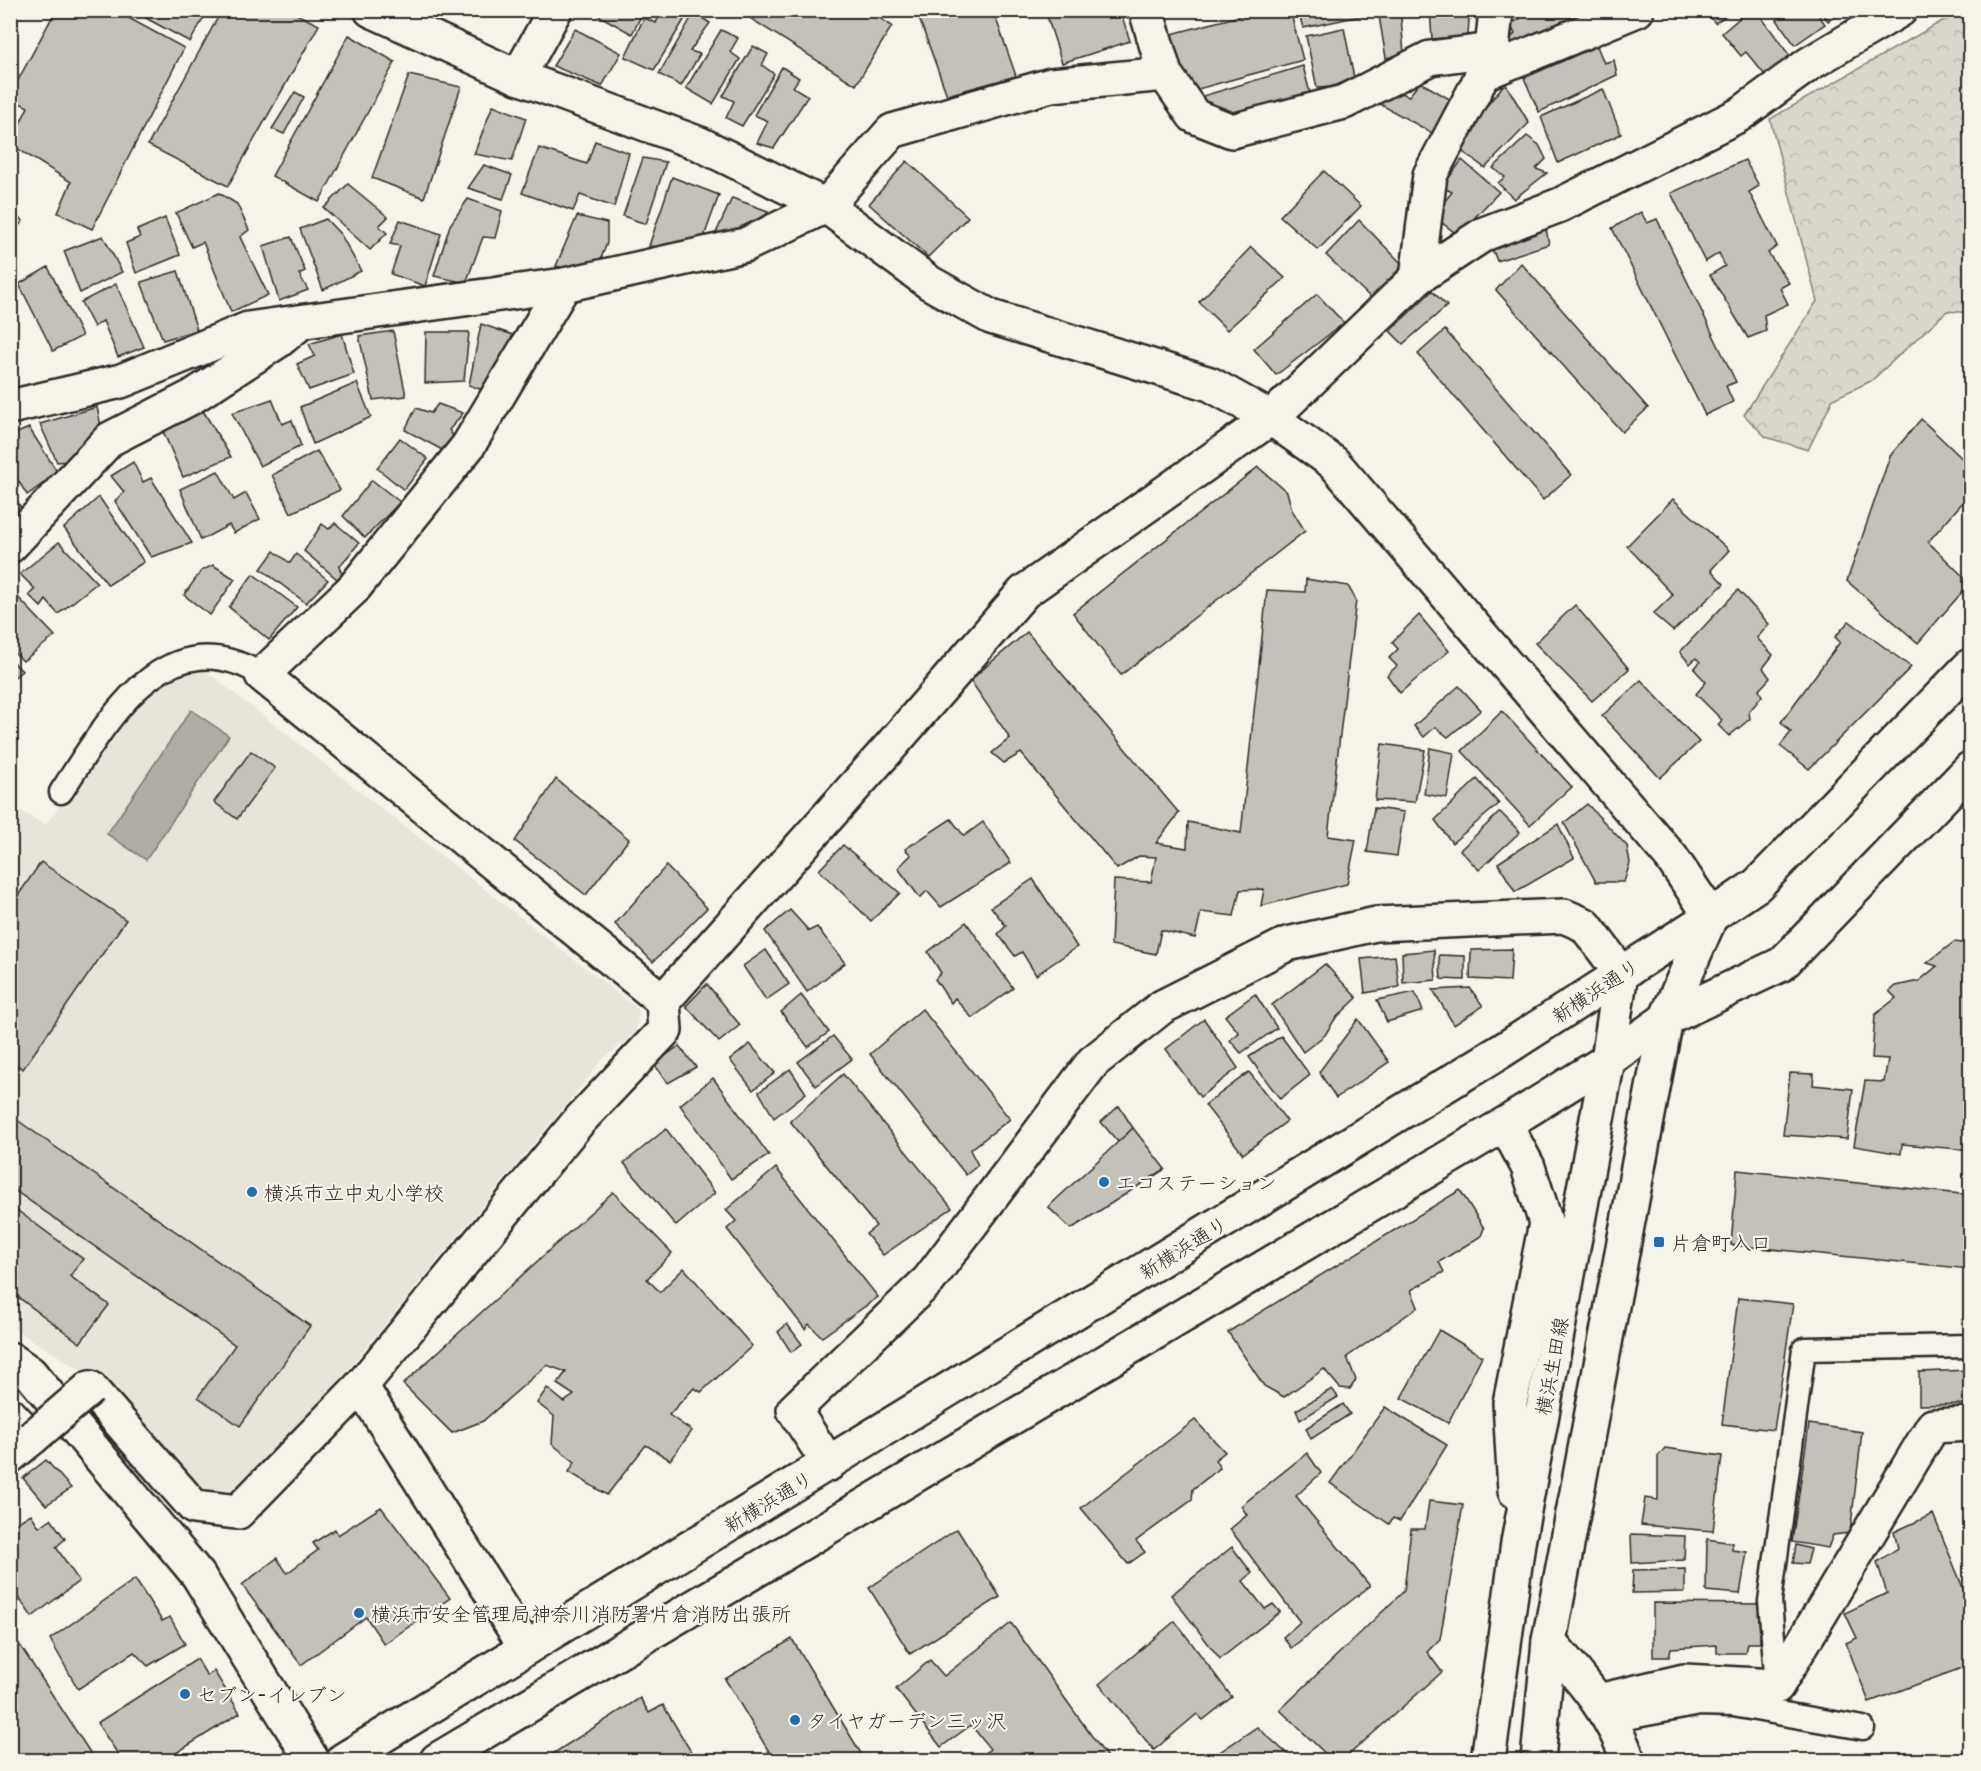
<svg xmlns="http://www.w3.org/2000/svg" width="1981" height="1771" font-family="'Playpen Sans','Klee One',sans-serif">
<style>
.built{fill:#e8e4da}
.forest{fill:url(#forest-crowns);stroke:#82807c;stroke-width:1.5}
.water{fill:#afaca4;stroke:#7a7874;stroke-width:1.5}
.building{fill:#c4c1b9;stroke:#2b2b2b;stroke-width:1.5}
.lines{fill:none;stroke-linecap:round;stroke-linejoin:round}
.lane-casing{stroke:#2b2b2b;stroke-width:27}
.street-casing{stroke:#2b2b2b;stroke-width:38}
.secondary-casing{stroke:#2b2b2b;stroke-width:38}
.primary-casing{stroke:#2b2b2b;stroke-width:38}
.lane{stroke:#f7f3e8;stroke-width:22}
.street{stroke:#f7f3e8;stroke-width:33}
.secondary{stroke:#f7f3e8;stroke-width:33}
.primary{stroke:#f7f3e8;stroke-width:33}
.street-bridge-casing{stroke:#2b2b2b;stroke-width:38;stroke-linecap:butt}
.street-bridge{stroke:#f7f3e8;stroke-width:33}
.poi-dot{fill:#1f6fb2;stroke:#f7f3e8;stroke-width:2}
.labels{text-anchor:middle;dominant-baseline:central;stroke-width:4.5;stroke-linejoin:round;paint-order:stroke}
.street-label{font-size:20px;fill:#2b2b2b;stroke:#f7f3e8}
.poi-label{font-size:20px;fill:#2b2b2b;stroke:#f7f3e8;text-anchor:start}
</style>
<defs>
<pattern id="forest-crowns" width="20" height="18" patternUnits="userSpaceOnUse" patternTransform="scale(1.5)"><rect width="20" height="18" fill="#dad6cc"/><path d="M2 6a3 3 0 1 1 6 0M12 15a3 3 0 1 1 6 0" fill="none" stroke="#bbb8af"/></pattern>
</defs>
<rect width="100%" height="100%" fill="#f7f3e8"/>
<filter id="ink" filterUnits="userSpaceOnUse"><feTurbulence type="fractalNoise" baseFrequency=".0167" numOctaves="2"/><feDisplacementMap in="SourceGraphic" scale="12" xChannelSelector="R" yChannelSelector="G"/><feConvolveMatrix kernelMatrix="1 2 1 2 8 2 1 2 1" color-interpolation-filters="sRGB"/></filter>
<g filter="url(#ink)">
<path class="built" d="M202 668 639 1010 636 1034 604 1058 341 1378 236 1500 200 1492 79 1369 11 1327 10 805 45 825 161 678Z"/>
<path class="forest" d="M1960 11H1970V313L1947 311 1871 381 1833 399 1808 450 1766 437 1744 415 1817 301 1770 119Z"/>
<path class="water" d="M191 710 229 736 146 860 107 834Z"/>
<g class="building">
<path d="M56 10 77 17 81 10H114L184 48 92 229 58 213 71 182 10 144 28 107 10 98V95Z"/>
<path d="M131 10H208L190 42Z"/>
<path d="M222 10H288L319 25 228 186 148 145Z"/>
<path d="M589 10H644L632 34Z"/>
<path d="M662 10H690L654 70 625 57 644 18 656 23Z"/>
<path d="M737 10H867L892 26 856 85Z"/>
<path d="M916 10H993L1016 76 947 95Z"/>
<path d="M1045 10H1120L1130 41 1062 63Z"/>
<path d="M1262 10H1290L1303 60 1198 89 1183 77 1168 35Z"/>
<path d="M1298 10H1360L1361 16 1303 28Z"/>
<path d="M1378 10H1411L1412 15 1401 18 1404 54 1386 58Z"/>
<path d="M1430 10H1477L1476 18 1469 19 1468 36 1432 39Z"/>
<path d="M1516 10H1584V11L1575 16 1578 24 1512 52 1507 41 1515 34 1510 24 1520 19Z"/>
<path d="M1704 10H1734L1715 23Z"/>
<path d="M1749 10H1756L1790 56 1765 75 1746 52 1741 56 1722 33Z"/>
<path d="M1789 10H1815L1825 24 1795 45 1777 20Z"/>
<path d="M1820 10H1846L1828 21Z"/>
<path d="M694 13 710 23 690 51 700 54 681 86 659 74Z"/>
<path d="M1344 28 1354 78 1333 87 1317 88 1306 36Z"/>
<path d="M575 29 621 53 602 86 553 66Z"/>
<path d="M721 30 738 38 730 52 740 59 713 104 686 88Z"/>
<path d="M349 35 395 62 319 202 272 176Z"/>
<path d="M753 46 768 54 762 65 774 74 742 126 726 118 734 101 723 96Z"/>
<path d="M1597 46 1604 63 1614 60 1617 75 1539 112 1524 78Z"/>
<path d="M1303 66 1311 97 1227 118 1207 114 1203 96Z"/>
<path d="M782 67 799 78 793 87 808 96 774 148 757 143 768 121 754 115Z"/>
<path d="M409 75 461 87 424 198 372 178Z"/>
<path d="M1420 82 1453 101 1434 134 1378 103 1394 90 1409 96Z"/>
<path d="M1505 83 1529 123 1485 168 1455 146Z"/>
<path d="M1603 89 1621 134 1558 163 1541 117Z"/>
<path d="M295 92 304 97 284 134 272 129Z"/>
<path d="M493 105 526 118 512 161 474 154Z"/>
<path d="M1527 136 1539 145 1546 159 1536 169 1547 173 1514 199 1498 183 1505 177 1493 168Z"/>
<path d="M595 141 629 153 614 207 580 195 573 211 522 193 539 148 587 164Z"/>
<path d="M643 158 666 162 646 224 623 216Z"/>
<path d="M1462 160 1499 192 1458 235 1433 216 1452 192 1442 187Z"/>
<path d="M1745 160 1759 186 1749 192 1777 246 1768 253 1789 283 1780 288 1788 304 1764 315 1766 331 1748 338 1710 275 1725 266 1719 253 1705 262 1671 193Z"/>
<path d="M907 161 968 217 928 257 869 204Z"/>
<path d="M484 165 512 175 503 199 468 188Z"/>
<path d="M1324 171 1361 206 1318 250 1280 216Z"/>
<path d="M672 177 719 195 701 245 670 249 649 246Z"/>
<path d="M348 184 388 217 379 226 387 233 370 250 324 208Z"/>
<path d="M219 193 237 204 249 230 240 237 268 295 231 312 203 242 192 247 176 213Z"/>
<path d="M732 198 768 211 761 227 711 244Z"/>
<path d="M468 199 502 211 495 238 483 237 466 283 434 276 450 225Z"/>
<path d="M10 212 23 221 10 237Z"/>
<path d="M1641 212 1647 223 1657 219 1736 382 1726 386 1733 402 1705 415 1612 228Z"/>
<path d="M577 216 607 223V243L600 261 570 270 556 266Z"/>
<path d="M165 218 180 255 136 273 126 243 140 237 137 230Z"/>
<path d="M326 219 341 235 361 271 323 290 300 229Z"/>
<path d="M400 220 441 234 425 286 391 274 400 246 390 244Z"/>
<path d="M1359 220 1403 265 1371 298 1326 255Z"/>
<path d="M1546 229 1549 244 1497 261 1492 248Z"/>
<path d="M103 236 122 272 80 293 64 251Z"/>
<path d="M291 237 305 271 299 274 308 290 279 301 263 246Z"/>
<path d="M1251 247 1285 278 1227 330 1199 302Z"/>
<path d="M1521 263 1648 408 1622 432 1496 290Z"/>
<path d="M48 267 82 336 53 351 19 284Z"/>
<path d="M178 271 197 330 163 340 141 282Z"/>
<path d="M116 284 144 347 118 357 103 321 94 327 81 302Z"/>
<path d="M1432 291 1447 306 1403 344 1390 331Z"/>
<path d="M1317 294 1344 323 1276 375 1254 349Z"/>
<path d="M481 324 513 335 507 362 493 394 469 385Z"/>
<path d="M1445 330 1571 475 1543 500 1418 354Z"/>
<path d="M393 331 406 396 373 400 359 336Z"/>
<path d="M426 332H469L464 381 425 383Z"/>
<path d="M342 334 354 374 309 390 297 364 315 356 309 344Z"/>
<path d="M10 363 17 383 10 385Z"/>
<path d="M357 383 371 417 313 444 300 407Z"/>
<path d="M272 399 282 424 292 420 301 446 260 466 232 413Z"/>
<path d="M438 404 463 413 449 430 454 437 444 451 405 430 416 408 431 413Z"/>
<path d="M97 407 102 431 69 461 57 462 40 424Z"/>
<path d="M202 409 231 457 183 477 162 429Z"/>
<path d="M1921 419 1970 466V494L1928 542 1970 583 1918 643 1847 581 1890 456Z"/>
<path d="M29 428 58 473 27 495 10 467V436Z"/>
<path d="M400 438 428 459 404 490 377 468Z"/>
<path d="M317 451 340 490 291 513 272 475Z"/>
<path d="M133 462 143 482 151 478 192 543 151 557 115 501 124 492 111 476Z"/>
<path d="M1258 467 1287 492 1292 510 1305 531 1121 675 1073 613Z"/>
<path d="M218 471 234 500 246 493 260 519 234 533 229 525 201 540 180 489Z"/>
<path d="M372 480 400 502 365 538 343 516Z"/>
<path d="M10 491 24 512 10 522Z"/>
<path d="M99 497 144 562 108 585 64 528Z"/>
<path d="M1673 499 1729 550 1711 570 1724 584 1673 631 1653 614 1673 595 1627 546Z"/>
<path d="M335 523 359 543 339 567 342 574 337 579 304 551 322 524 329 529Z"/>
<path d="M59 542 97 583 58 614 46 600 41 607 29 595 35 589 20 574Z"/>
<path d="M274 551 290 563 296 554 328 580 306 603 261 569Z"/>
<path d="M213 565 235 579 210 615 184 595 201 571Z"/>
<path d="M253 574 297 607 269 640 229 607Z"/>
<path d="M1306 579 1348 586 1356 600 1328 836 1356 840 1347 884 1261 906 1264 889 1240 890 1234 916 1201 912 1195 938 1161 930 1156 954 1111 945 1114 880 1151 882 1156 857 1139 856 1117 869 1021 753 1004 763 992 753 1010 738 970 680 1027 632 1179 813 1156 843 1187 848 1188 822 1241 833 1267 590 1305 592Z"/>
<path d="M1738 590 1769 624 1757 638 1773 655 1763 668 1770 678 1759 690 1762 696 1749 712 1750 719 1729 736 1718 725 1722 720 1696 694 1706 682 1694 669 1700 662 1696 658 1690 664 1680 652Z"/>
<path d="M12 591 55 636 23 661 10 648Z"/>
<path d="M1575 605 1629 669 1592 701 1535 643Z"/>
<path d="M1419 615 1449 651 1400 693 1387 675 1397 666 1389 658 1398 649 1392 642Z"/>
<path d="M1849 621 1911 667 1809 769 1780 746 1791 732 1781 722 1840 642 1835 637Z"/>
<path d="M10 659 22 671 10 681Z"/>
<path d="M1641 680 1699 742 1660 778 1602 716Z"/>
<path d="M1459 686 1481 710 1448 737 1435 727 1424 737 1414 726Z"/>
<path d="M1502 711 1572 787 1530 825 1462 751Z"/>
<path d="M1382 744 1425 750 1415 802 1375 800Z"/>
<path d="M1430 748 1454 753 1447 798 1424 794Z"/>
<path d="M251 751 275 768 237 819 214 802Z"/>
<path d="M556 779 629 839 586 895 515 841Z"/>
<path d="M1477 779 1499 804 1452 843 1435 820Z"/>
<path d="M1587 804 1627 846 1630 863 1624 882H1596L1564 823Z"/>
<path d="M1374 808 1404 812 1397 856 1367 852Z"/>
<path d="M1500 812 1520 832 1479 870 1460 850Z"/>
<path d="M951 819 964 836 983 822 1011 863 941 907 927 891 920 898 898 868 911 855 905 849Z"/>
<path d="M1558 824 1574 858 1515 892 1498 863Z"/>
<path d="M843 845 900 893 871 921 819 870Z"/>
<path d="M41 862 126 920 23 1069 10 1061V907Z"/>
<path d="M666 866 707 908 653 962 615 924Z"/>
<path d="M1033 879 1077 947 1036 975 1022 952 1015 956 998 934 1006 926 991 907Z"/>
<path d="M790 910 809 931 817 927 845 963 807 992 765 931Z"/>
<path d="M966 922 1013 988 972 1018 955 998 951 1003 935 979 941 973 928 952Z"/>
<path d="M1954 942 1970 944V1150L1902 1144 1901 1154 1854 1146 1865 1081 1884 1082 1888 1059 1872 1058 1875 1015 1896 998 1889 991 1895 986 1919 981 1937 966 1927 963Z"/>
<path d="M1512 949 1510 981 1470 979 1471 950Z"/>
<path d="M766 950 789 984 766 1000 743 966Z"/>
<path d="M1434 950 1436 980 1403 983 1402 953Z"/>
<path d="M1439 955 1465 956V980L1441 979Z"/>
<path d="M1395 956 1399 987 1365 993 1361 959Z"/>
<path d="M1325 964 1357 998 1335 1019 1325 1035 1303 1052 1272 1005Z"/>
<path d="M707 984 740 1025 719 1042 686 1006Z"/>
<path d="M1470 988 1483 1006 1454 1025 1433 990Z"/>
<path d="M1415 992 1423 1011 1387 1022 1377 1000Z"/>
<path d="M1255 994 1277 1028 1241 1053 1230 1040 1239 1033 1225 1016Z"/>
<path d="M801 995 829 1032 808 1047 781 1012Z"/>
<path d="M922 1009 1010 1119 970 1150 978 1165 966 1175 870 1054Z"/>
<path d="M1204 1019 1238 1068 1200 1097 1166 1049Z"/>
<path d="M1358 1019 1389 1062 1336 1098 1319 1072Z"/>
<path d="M833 1036 852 1059 816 1086 798 1062Z"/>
<path d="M1281 1036 1310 1075 1280 1099 1249 1057Z"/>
<path d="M750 1044 775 1073 753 1090 730 1060Z"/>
<path d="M679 1046 696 1067 668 1083 654 1064Z"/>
<path d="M790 1069 806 1093 774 1118 759 1092Z"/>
<path d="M1249 1072 1287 1121 1243 1154 1205 1105Z"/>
<path d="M1790 1073 1814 1074 1813 1085 1853 1089 1847 1139 1783 1135Z"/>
<path d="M843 1074 952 1208 883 1255 866 1234 876 1226 790 1121Z"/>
<path d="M713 1078 769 1155 731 1179 680 1105Z"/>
<path d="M1119 1106 1133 1128 1118 1142 1101 1122Z"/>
<path d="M10 1115 310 1326 240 1426 198 1397 235 1345 10 1187Z"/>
<path d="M1133 1128 1165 1169 1071 1229 1048 1207Z"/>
<path d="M666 1129 715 1193 676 1226 624 1163Z"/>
<path d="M776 1168 878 1297 822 1337 809 1324 805 1329 727 1229 736 1221 726 1210Z"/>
<path d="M1737 1170 1970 1195V1269L1731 1245Z"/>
<path d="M1460 1190 1484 1228 1481 1236 1439 1262 1444 1272 1411 1290 1418 1307 1347 1357 1356 1380 1350 1389 1340 1388 1324 1369 1284 1397 1264 1386 1228 1332Z"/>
<path d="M613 1192 672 1253 647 1279 660 1292 684 1268 752 1346 701 1392 694 1388 669 1415 692 1431 670 1460 646 1445 607 1495 569 1472 575 1462 552 1444 554 1416 537 1403 547 1388 564 1402 574 1395 557 1384 566 1372 547 1365 483 1421 452 1433 403 1384Z"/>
<path d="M10 1205 83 1259 70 1276 109 1305 80 1343 10 1291Z"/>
<path d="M1738 1298 1793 1304 1774 1430 1722 1424Z"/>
<path d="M787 1324 802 1344 791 1352 778 1332Z"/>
<path d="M1439 1330 1482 1356 1448 1423 1401 1398Z"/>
<path d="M1970 1370V1404L1919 1405V1372Z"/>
<path d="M1332 1389 1338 1397 1300 1420 1296 1410Z"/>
<path d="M1343 1404 1350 1414 1311 1439 1306 1428Z"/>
<path d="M1385 1407 1447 1445 1400 1521 1393 1518 1389 1524 1330 1483Z"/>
<path d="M1195 1420 1225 1452 1215 1460 1220 1468 1193 1489 1192 1500 1136 1541 1145 1552 1128 1564 1081 1508Z"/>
<path d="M1809 1424 1862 1432 1850 1533 1833 1535 1828 1548 1792 1542Z"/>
<path d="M1665 1448 1722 1456 1713 1531 1641 1525 1645 1498 1658 1500V1456Z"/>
<path d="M1307 1453 1321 1473 1296 1496 1370 1586 1291 1648 1283 1637 1300 1622 1230 1529 1247 1515 1241 1506Z"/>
<path d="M46 1460 71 1488 46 1505 23 1478Z"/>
<path d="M1429 1501 1463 1505 1440 1639 1427 1652 1442 1672 1343 1760H1332L1280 1710 1404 1591 1411 1529H1425Z"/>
<path d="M381 1507 450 1598 384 1644 366 1617 301 1665 242 1585 277 1558 287 1573 318 1550 313 1543 335 1529 338 1535Z"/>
<path d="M31 1514 39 1527 51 1519 65 1539 56 1547 79 1581 32 1617 10 1585V1527Z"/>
<path d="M1933 1514 1970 1605V1665L1869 1702 1846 1643 1857 1638 1845 1613 1887 1593 1877 1562 1898 1548 1894 1532Z"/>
<path d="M957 1529 1000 1597 910 1654 869 1588Z"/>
<path d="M1631 1534 1685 1536 1684 1560 1632 1563Z"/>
<path d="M1707 1539 1732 1543V1550L1747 1552 1740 1594 1706 1591Z"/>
<path d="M1796 1545 1811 1549 1807 1564 1793 1563Z"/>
<path d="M1232 1547 1252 1573 1243 1581 1265 1609 1273 1604 1280 1612 1220 1659 1171 1595Z"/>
<path d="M1685 1569V1592L1632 1593 1633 1570Z"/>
<path d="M135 1579 162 1621 170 1617 185 1644 148 1666 134 1652 78 1689 50 1639Z"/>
<path d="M1653 1603 1761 1604 1760 1643H1747L1745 1653H1717V1645L1671 1648 1669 1657H1653Z"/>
<path d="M1175 1621 1232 1697 1203 1720 1197 1714 1154 1750 1099 1684Z"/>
<path d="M1011 1623 1109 1760H975L990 1749 971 1725 941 1747 896 1689 930 1660 944 1676Z"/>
<path d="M10 1630 95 1760H10Z"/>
<path d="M792 1639 865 1760H774L725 1679Z"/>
<path d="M197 1659 207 1676 214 1671 240 1713 165 1760H122L97 1723Z"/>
<path d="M640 1698 649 1713 663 1705 696 1760H543Z"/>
<path d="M1257 1727 1292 1758 1288 1760H1208Z"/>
</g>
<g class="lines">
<g class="lane-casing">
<g id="lane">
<path d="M61 792C106 724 163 615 262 675"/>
<path d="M1777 1686 1770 1601 1804 1349 1970 1346"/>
<path d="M1610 1721 1700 1704 1733 1705 1863 1728"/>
</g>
</g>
<g class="street-casing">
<g id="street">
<path d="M1146 10 1165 74 1194 116 1232 131 1344 102 1430 58 1492 50"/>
<path d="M1482 74 1637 10"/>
<path d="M518 77 555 10"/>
<path d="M1417 278 1484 234 1560 205 1739 115 1809 64 1900 10"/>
<path d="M564 285 468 446 353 589 262 675 663 1001"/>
<path d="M10 407 121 381 248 329 564 285 745 245 826 206 892 131 1051 85 1165 74"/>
<path d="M10 546 110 439 192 397 278 341 300 323"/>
<path d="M361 1386 579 1121 665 1030 663 1001 890 747 1024 592 1271 418 1417 278 1430 175 1477 86 1492 50 1496 10"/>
<path d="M90 1388 194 1507 238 1512 361 1386 526 1648"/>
<path d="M10 1415 32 1438 10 1456"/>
<path d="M829 1464 794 1410 929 1280 1093 1062 1162 1007 1287 944 1376 924 1564 916 1585 925 1621 973"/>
<path d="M1598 1701 1684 1681 1777 1686 1933 1426 1970 1424"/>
</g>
</g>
<g class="secondary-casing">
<g id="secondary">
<path d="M371 10 518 77 700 144 826 206 930 283 991 317 1210 384 1271 418 1334 463 1671 857 1711 916 1666 1019"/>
<path d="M10 1359 30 1373 198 1575 312 1760"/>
<path d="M1549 1641C1580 1678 1613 1714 1628 1760"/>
</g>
</g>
<g class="primary-casing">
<g id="primary">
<path d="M1505 1124 1528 1167 1546 1223 1510 1403 1515 1491"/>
<path d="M343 1760 1503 1050 1711 916 1757 885 1970 666"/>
<path d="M437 1760 1505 1124 1608 1060 1666 1019 1782 964 1970 769"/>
<path d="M1488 1760 1518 1543 1608 1060 1621 973"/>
<path d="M1538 1760 1549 1641 1666 1019"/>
</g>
</g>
<use href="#lane" class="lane"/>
<use href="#street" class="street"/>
<use href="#secondary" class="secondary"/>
<use href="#primary" class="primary"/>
<g class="street-bridge-casing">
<path id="street-bridge" d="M32 1438 90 1388"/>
</g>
<use href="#street-bridge" class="street-bridge"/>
</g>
</g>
<g class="poi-dot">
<circle cx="1104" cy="1182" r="6"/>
<circle cx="252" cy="1192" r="6"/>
<rect x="1653" y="1236" width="12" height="12" rx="3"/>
<circle cx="359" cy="1613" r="6"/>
<circle cx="185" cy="1694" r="6"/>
<circle cx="795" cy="1720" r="6"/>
</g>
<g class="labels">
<g class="street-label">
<text transform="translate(1595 990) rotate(-33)">新横浜通り</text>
<text transform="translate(1183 1247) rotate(-32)">新横浜通り</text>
<text transform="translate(1551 1366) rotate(-79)">横浜生田線</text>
<text transform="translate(768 1501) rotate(-31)">新横浜通り</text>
</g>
<g class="poi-label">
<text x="1116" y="1182">エコステーション</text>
<text x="264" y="1192">横浜市立中丸小学校</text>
<text x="1671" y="1242">片倉町入口</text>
<text x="371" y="1613">横浜市安全管理局神奈川消防署片倉消防出張所</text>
<text x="197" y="1694">セブン-イレブン</text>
<text x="807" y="1720">タイヤガーデン三ッ沢</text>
</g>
</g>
<rect width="1981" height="1771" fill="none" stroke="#f7f3e8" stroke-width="36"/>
<rect x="18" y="18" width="1945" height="1735" fill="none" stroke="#2b2b2b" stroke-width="2" filter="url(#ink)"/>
</svg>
